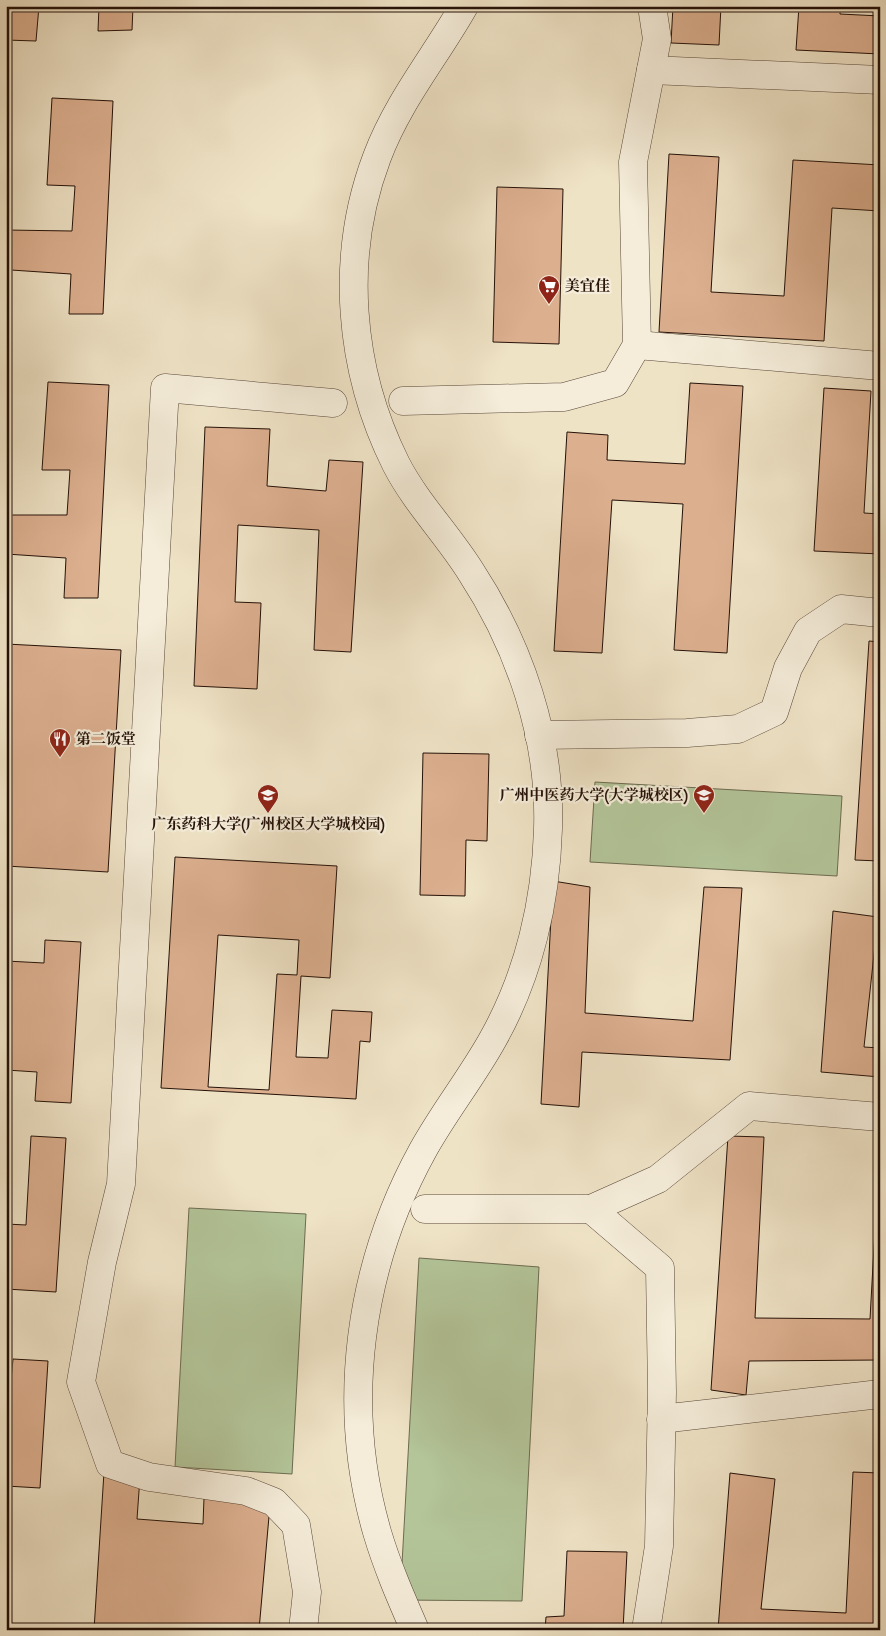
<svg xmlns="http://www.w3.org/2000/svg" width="886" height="1636" font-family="'IM FELL Great Primer','Noto Serif SC',serif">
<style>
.green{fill:#b3c599;stroke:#6c6b50}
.building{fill:#dcaf8f;stroke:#241108;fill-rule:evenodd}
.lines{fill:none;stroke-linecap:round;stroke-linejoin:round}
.minor-casing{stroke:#574638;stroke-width:29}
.minor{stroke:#f5edda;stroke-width:28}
.labels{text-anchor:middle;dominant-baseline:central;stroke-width:4.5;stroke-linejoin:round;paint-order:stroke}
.poi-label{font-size:15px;font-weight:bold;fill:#241108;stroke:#f5edda;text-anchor:start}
</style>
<rect width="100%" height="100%" fill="#efe3c6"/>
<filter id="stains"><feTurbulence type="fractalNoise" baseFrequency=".004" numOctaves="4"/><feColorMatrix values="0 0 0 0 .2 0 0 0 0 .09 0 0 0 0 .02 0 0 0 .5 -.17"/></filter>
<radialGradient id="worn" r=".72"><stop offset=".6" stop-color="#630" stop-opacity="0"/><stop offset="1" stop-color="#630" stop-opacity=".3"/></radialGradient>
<g class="green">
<path d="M595 782 842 796 837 876 590 862Z"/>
<path d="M189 1208 306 1214 292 1474 175 1467Z"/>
<path d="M419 1258 539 1267 522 1601 400 1600Z"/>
</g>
<g class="building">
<path d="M6 6H39L36 41 6 40Z"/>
<path d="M99 6H133L132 30 98 31Z"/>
<path d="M673 6H721L719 45 671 43Z"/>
<path d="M799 6H840V14L880 16V54L796 50Z"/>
<path d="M52 98 113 101 103 314H69L71 274 11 270 6 324V230L72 231 75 186 47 185Z"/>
<path d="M669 154 719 157 711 292 784 296 793 160 880 165V211L832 208 824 341 659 332Z"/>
<path d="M497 187 563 189 559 344 493 342Z"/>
<path d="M48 382 109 385 98 598H64L66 558 6 554V515H67L70 470H42Z"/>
<path d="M690 383 743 386 727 653 674 650 683 504 612 500 602 653 554 651 567 432 608 435 607 460 685 464Z"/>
<path d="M824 388 871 391 864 513 880 514V554L814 551Z"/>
<path d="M205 427 270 429 267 486 326 491 329 460 363 462 351 652 314 650 319 530 238 525 235 602 261 603 257 689 194 686Z"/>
<path d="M869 641 880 642V861L855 860Z"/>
<path d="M6 644 121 650 108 872 6 866Z"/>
<path d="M423 753 489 754 487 841 466 840 465 896 420 895Z"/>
<path d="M175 857 337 866 330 978 301 976 296 1057 328 1058 332 1010 372 1012 370 1042 360 1041 356 1099 161 1088ZM218 935 299 940 297 975 277 974 269 1090 208 1087Z"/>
<path d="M553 881 590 887 585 1013 693 1021 704 887 742 888 730 1060 582 1052 579 1107 541 1104Z"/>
<path d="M833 911 878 917 864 1047 880 1048V1077L821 1072Z"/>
<path d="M45 940 81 942 71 1103 35 1101 37 1072 6 1070V961L44 963Z"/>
<path d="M31 1136 66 1138 56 1292 6 1289V1224L26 1225Z"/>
<path d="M728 1136 764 1137 755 1318 870 1319 880 1139V1360L749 1361 746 1395 711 1390Z"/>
<path d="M13 1359 48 1361 40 1488 6 1486 8 1426H6V1380H11Z"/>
<path d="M104 1472 140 1477 137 1519 203 1524 204 1498 270 1505 259 1630H94Z"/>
<path d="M853 1472 880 1473V1630H718L730 1473 775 1479 761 1609 846 1613Z"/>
<path d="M567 1551 627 1552 623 1630H545L546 1617 564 1616Z"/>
</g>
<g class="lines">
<g class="minor-casing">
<g id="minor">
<path d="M651 70 880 80"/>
<path d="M637 345 880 366"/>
<path d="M403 401 564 397 615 383 637 345 633 162 657 39 652 6"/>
<path d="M539 735 687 733 738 729 774 712 788 668 808 631 841 609 880 613"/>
<path d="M425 1209H591L658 1179 749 1106 880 1117"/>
<path d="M591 1209 660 1268 662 1392 659 1546 646 1630"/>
<path d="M661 1419 880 1394"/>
<path d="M303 1630 307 1592 296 1525 274 1502 246 1491 149 1477 110 1464 81 1382 102 1262 121 1184 165 388 333 403"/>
<path d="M415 1630C401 1598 387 1566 377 1532 340 1404 359 1266 423 1150 444 1112 472 1077 493 1039 529 975 546 901 548 829 551 738 520 647 471 572 448 535 416 503 396 464 349 370 339 257 377 157 398 101 435 57 464 6"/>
</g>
</g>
<use href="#minor" class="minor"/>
</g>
<defs>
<g id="supermarket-pin" transform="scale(1.125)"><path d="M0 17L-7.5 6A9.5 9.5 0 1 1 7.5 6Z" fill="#8f2418" stroke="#f5edda"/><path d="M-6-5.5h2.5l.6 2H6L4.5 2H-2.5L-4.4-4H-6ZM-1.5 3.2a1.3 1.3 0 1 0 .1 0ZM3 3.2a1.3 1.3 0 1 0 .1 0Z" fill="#fff"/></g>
<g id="restaurant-pin" transform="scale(1.125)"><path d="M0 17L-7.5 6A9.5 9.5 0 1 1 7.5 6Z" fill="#8f2418" stroke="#f5edda"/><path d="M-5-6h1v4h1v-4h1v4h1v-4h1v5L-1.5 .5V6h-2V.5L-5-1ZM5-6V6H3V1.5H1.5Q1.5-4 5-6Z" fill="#fff"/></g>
<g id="university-pin" transform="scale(1.125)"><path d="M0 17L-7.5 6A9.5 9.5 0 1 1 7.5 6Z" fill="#8f2418" stroke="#f5edda"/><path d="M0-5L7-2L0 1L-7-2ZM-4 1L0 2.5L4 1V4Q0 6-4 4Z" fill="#fff"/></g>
</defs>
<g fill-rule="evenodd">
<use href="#supermarket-pin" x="549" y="286"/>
<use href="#restaurant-pin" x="60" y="739"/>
<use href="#university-pin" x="268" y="795"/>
<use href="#university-pin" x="704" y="795"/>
</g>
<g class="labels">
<g class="poi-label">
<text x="565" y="286">美宜佳</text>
<text x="76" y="739">第二饭堂</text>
<text x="688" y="795" text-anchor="end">广州中医药大学(大学城校区)</text>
<text x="268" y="824" text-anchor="middle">广东药科大学(广州校区大学城校园)</text>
</g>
</g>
<rect width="886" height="1636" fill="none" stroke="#efe3c6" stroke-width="25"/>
<rect x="8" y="8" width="871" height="1621" fill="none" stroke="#241108" stroke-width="2.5"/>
<rect x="12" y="12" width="861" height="1611" fill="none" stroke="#241108"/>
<rect width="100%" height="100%" filter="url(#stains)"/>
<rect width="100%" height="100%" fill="url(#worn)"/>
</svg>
